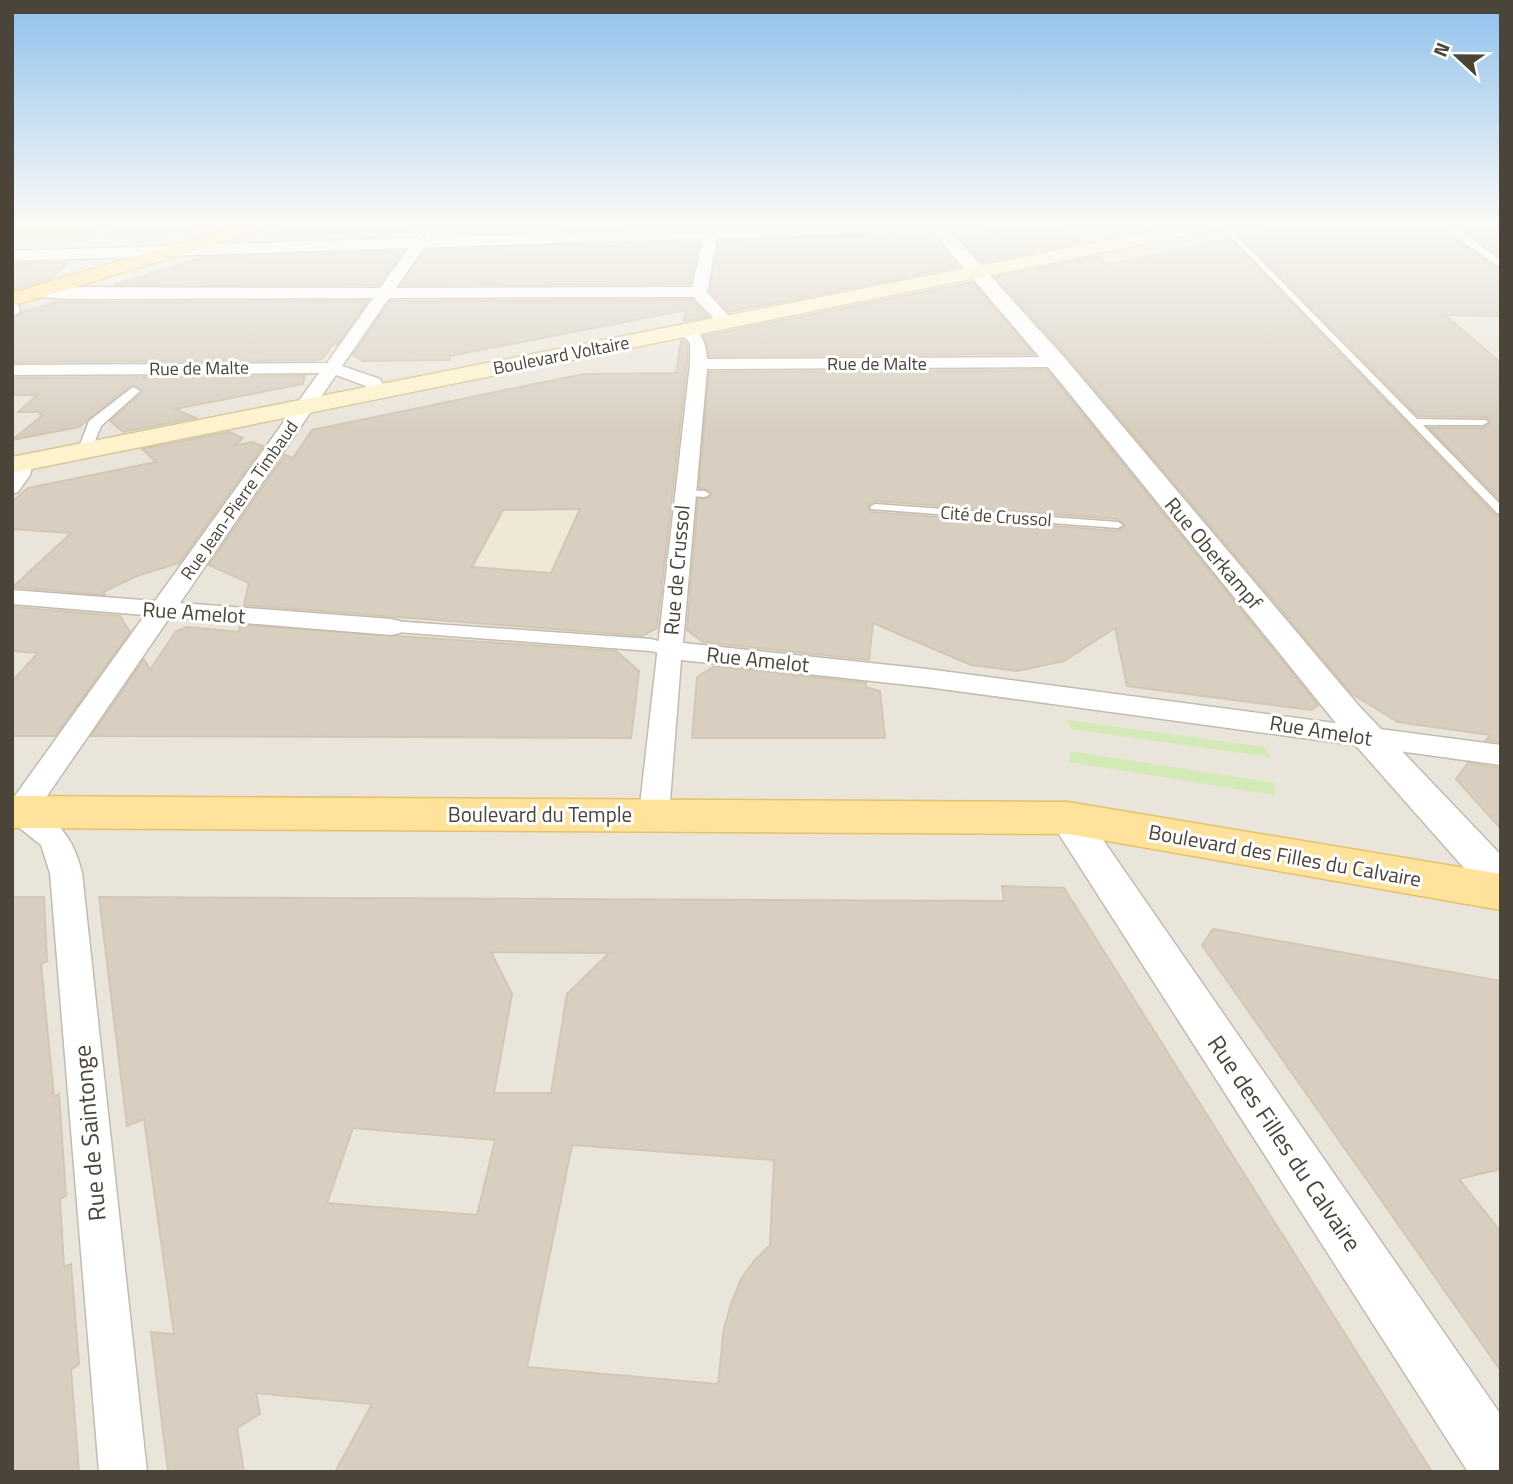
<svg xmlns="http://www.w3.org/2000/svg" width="1513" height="1484" font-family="'Titillium Web',sans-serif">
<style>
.residential{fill:#eae5da}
.education{fill:#efe8d6}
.green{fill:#d2eab5}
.building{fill:#d8cfc1;stroke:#d3c7b4;stroke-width:2;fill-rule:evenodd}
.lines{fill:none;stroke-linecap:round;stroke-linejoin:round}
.pedestrian-tunnel{stroke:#d4d0c8;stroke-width:15;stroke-dasharray:15 7;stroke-linecap:butt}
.service-casing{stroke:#c2bbae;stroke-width:3}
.pedestrian-casing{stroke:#c2bbae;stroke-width:3}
.minor-casing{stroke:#c2bbae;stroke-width:3}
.tertiary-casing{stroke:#c2bbae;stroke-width:3}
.secondary-casing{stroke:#d6c79b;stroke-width:3}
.primary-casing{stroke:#e6c16a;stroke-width:3}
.service{fill:#fff;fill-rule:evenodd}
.pedestrian{fill:#fff;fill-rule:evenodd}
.minor{fill:#fff;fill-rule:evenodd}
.tertiary{fill:#fff;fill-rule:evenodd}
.secondary{fill:#fff3cd;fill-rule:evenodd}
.primary{fill:#ffe39c;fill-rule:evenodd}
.labels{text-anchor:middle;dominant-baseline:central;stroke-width:6;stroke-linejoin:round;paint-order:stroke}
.far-street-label{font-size:18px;fill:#4b4439;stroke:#fff}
.street-label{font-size:21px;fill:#4b4439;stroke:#fff}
.near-street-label{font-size:24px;fill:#4b4439;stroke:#fff}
</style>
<rect width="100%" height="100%" fill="#f6f3ec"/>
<rect class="residential" x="12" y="221" width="1489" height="1251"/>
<path class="education" d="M483 487 583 500 531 619 412 610Z"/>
<g class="green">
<path d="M309 221H417L411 232 262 236Z"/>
<path d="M108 224 87 242 12 245V227Z"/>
<path d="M212 226 186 233 103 236 110 229Z"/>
<path d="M1067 720 1264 747 1270 757 1071 729Z"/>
<path d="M1070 751 1275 783 1274 795 1069 762Z"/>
</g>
<g class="building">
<path d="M1317 221H1428L1501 270V316L1445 315 1501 363V501L1429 428H1483L1489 424 1490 420 1486 417 1418 416 1241 237Z"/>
<path d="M1450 221H1501V257Z"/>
<path d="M1059 230 1079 243 982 262 957 235Z"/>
<path d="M925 234 936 247 940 244 959 267 729 312 710 291 719 243 727 240Z"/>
<path d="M1230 239 1495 515 1501 516V742L1486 740 1490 735 1398 722 1352 694 1066 355 995 277 1097 256 1109 264Z"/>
<path d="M695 242 699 244 690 284 401 285 425 250Z"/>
<path d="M404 251 379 285H114L204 257Z"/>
<path d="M68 262 51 279 12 290V264Z"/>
<path d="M972 282 1034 354 709 356 704 336Z"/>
<path d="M692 300 708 317 684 321 686 310 450 356V360L363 361 353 355 390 301Z"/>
<path d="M59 301 70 302 368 301 337 345 334 343 322 359 316 360 12 362V319L23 312Z"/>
<path d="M681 340 687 345V364L657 628 642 636 244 605 249 583 209 565 285 455 293 458 312 430 583 374 676 373ZM580 509 551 573 472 567 503 510Z"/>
<path d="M1047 370 1318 705 1311 710 1127 686 1115 628 1064 661 1017 671 971 665 873 623 869 660 703 642 687 630 698 499H706L712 495 706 489 699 488 709 372ZM875 501 1118 519 1125 526 1118 531 871 512 867 506Z"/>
<path d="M305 376 303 384 175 409 196 418 123 432 110 421 142 393 141 389 131 385 79 427 12 440 43 415 40 414 43 412H18L37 395H12V378Z"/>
<path d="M229 432 243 438 234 446 252 442 263 446 179 563 137 576 103 592 105 595 13 587 71 533 12 529V502L28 488 156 462 142 449Z"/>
<path d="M12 607 120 616 130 632 55 736H12V681L38 653 12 651Z"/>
<path d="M240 625 616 651 639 671 631 738 91 736 144 659 150 670 176 631 187 627 239 632Z"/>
<path d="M715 666 866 683V687L880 691 885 738H692L697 677Z"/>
<path d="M1468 763 1501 768V829L1456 779Z"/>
<path d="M1002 886 1064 888 1432 1472H335L372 1404 256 1393 260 1414 237 1428 244 1472H168L151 1332 174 1334 144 1119 127 1126 99 897 1004 901ZM491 952 609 953 567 994 551 1093H494L512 994ZM353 1128 495 1140 477 1215 327 1203ZM572 1145 774 1160 770 1245 754 1261 741 1279 731 1304 724 1328 718 1384 527 1367Z"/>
<path d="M12 897H44L47 961 41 964 54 1097 59 1094 66 1196 60 1199 64 1267 71 1264 79 1364 71 1370 79 1472H12Z"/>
<path d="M1213 929 1501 981V1169L1459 1179 1501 1232V1371L1202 945Z"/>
</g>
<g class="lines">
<path class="pedestrian-tunnel" d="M133 391 150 377"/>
<g class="service-casing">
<g id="service">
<path d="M1219 222H1223L1417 419 1486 420 1488 422 1483 425H1423L1501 505V514L1497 513 1219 224Z"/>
<path d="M684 490 705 491 710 494 705 497 680 495V491Z"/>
<path d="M875 504 1118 522 1123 525 1118 528 871 509 870 507Z"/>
</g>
</g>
<g class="pedestrian-casing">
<g id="pedestrian">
<path d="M428 221H438L428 239H420L419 237Z"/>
<path d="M1433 221H1445L1501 260V268Z"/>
<path d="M133 387 140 391 101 426 90 453H80L78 450 89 421Z"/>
<path d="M25 457 33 462 30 475 18 492 12 494V478L17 462Z"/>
<path d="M391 621 651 639 676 646 679 650 676 654 669 656 651 651 384 631 382 627 384 623Z"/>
</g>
</g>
<g class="minor-casing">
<g id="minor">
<path d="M711 230 718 234 707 292 734 322 726 327 720 325 693 297 389 298 342 366 380 379 386 392 383 396H371L366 386 336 375 180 603 391 619 400 621 403 627 400 633 391 635 170 617 38 809C63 826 75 843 82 873L147 1472H99L50 873 41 845 12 822V800L145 615 12 604V590L155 601 319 373 12 375V365L327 363 373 298 70 299 41 297 33 292 41 287 380 288 419 234 424 233 431 237 396 288 692 287 704 234Z"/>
<path d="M12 301 18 303 20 312 12 317Z"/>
<path d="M687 325C702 329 706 345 707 359L1056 357 1065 362 1056 367 707 369 683 643 927 669 1501 745V765L927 687 681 660 669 814 665 822 654 826 643 822 639 814 690 364V344L679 330Z"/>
</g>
</g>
<g class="tertiary-casing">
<g id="tertiary">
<path d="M924 221H1099L1091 226 950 231 1064 357 1359 706 1501 855V898L1487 894 1335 722 1048 367 932 231 12 261V251Z"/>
<path d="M1068 803 1081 808 1501 1415V1472H1468L1055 828 1049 818 1055 808Z"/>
</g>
</g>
<g class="secondary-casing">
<path id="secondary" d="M1205 221H1242L1233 226 12 473V457Z"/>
</g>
<g class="primary-casing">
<g id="primary">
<path d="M253 221H282L279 225 12 306V293Z"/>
<path d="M12 796 1068 802 1501 874V910L1068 834 12 828Z"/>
</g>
</g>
<use href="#service" class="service"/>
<use href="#pedestrian" class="pedestrian"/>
<use href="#minor" class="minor"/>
<use href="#tertiary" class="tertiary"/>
<use href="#secondary" class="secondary"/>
<use href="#primary" class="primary"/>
</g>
<linearGradient id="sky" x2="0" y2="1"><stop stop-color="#8fc1ec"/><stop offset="0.52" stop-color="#fbfaf6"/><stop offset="1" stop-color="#fbfaf6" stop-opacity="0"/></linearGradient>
<rect width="1513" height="429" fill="url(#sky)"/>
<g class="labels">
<g class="far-street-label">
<text transform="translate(561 355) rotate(-11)">Boulevard Voltaire</text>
<text x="877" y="363">Rue de Malte</text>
<text transform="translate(199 368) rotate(-1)">Rue de Malte</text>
<text transform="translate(239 500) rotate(-55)">Rue Jean-Pierre Timbaud</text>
<text transform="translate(996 516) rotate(4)">Cité de Crussol</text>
</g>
<g class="street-label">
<text transform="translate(1214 553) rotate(50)">Rue Oberkampf</text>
<text transform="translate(676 570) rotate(-85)">Rue de Crussol</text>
<text transform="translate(194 612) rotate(4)">Rue Amelot</text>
<text transform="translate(758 659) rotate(6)">Rue Amelot</text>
<text transform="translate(1321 730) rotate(9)">Rue Amelot</text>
<text x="540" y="814">Boulevard du Temple</text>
<text transform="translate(1285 855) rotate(10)">Boulevard des Filles du Calvaire</text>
</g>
<g class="near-street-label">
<text transform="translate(89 1133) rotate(-95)">Rue de Saintonge</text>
<text transform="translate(1285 1143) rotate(56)">Rue des Filles du Calvaire</text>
</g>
</g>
<rect width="1513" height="1484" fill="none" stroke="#4b4439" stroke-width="28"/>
<g transform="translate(1457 56) rotate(292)" stroke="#ffffff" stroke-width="5" paint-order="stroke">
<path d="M0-5L12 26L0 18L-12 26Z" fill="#4b4439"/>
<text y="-10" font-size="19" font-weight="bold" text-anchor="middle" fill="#4b4439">N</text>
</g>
</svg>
